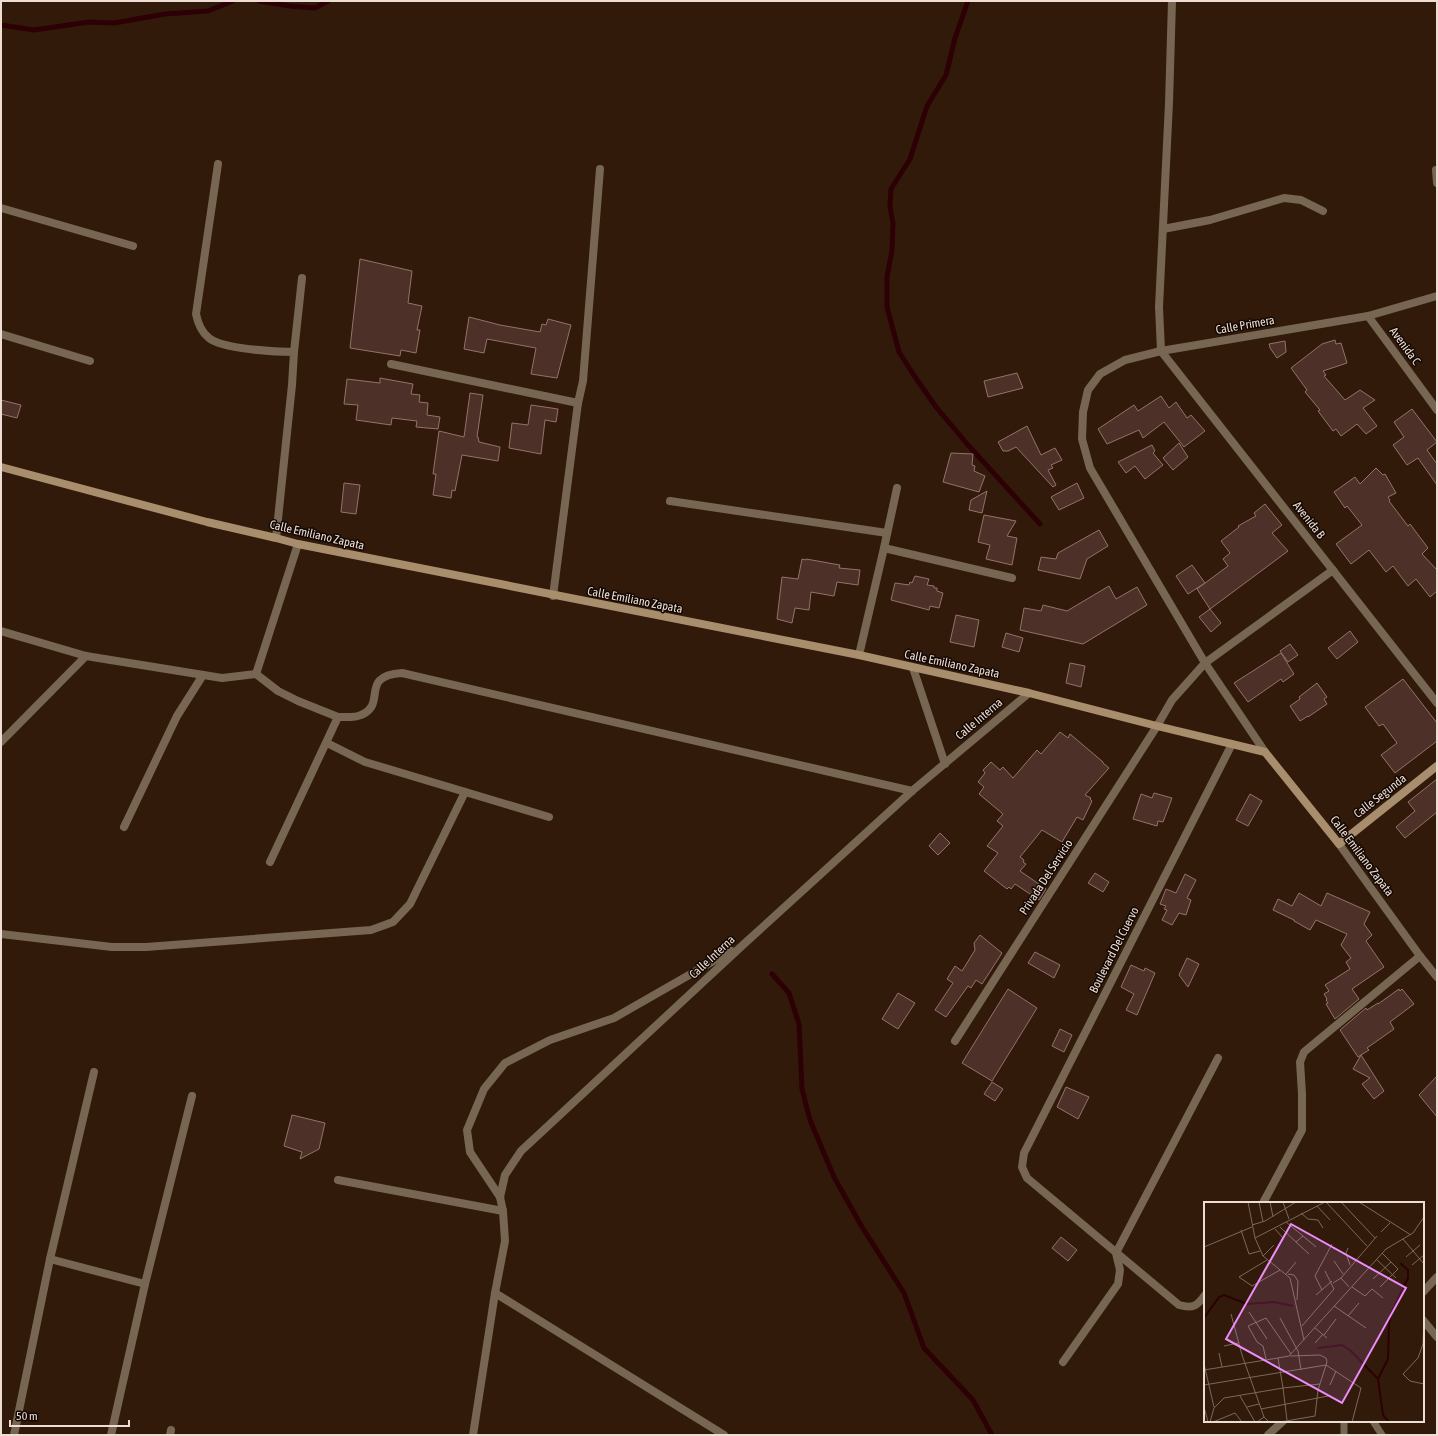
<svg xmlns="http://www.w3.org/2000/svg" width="1438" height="1436" font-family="'Asap Condensed',sans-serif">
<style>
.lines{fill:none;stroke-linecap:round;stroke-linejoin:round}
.stream{stroke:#2c0005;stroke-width:5}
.building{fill:#4d3028;stroke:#94726a}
.lane{stroke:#776652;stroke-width:7}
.street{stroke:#776652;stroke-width:8}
.secondary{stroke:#a98e6e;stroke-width:8}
.labels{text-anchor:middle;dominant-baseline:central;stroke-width:3;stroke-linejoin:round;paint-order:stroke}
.street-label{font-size:12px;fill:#eeddd3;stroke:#120803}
.inset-river{fill:none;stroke:#2c0005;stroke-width:2}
.inset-road{fill:none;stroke:#7d685a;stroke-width:1}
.view{fill:#ed8cfa;fill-opacity:0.15;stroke:#ed8cfa;stroke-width:2}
.inset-edge{fill:none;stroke:#eeddd3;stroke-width:2}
</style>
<rect width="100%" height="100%" fill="#311a0a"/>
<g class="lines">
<g class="stream">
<path d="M259 1 290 6 315 8 328 1"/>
<path d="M968 1 955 38 946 75 927 106 910 159 891 189 890 207 893 223 892 250 887 277V307L899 352 915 377 936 407 968 445 1040 524"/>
<path d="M1 25 34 30 89 22 114 23 165 14 208 11 233 1"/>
<path d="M772 974 789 993 799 1024 802 1089 810 1120 834 1177 862 1227 904 1293 924 1348 973 1400 992 1435"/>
</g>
</g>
<g class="building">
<path d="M360 259 412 271 408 303 422 306 417 330H420L416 353 401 350 400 356 350 348Z"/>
<path d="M469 317 500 325 540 332 542 324 546 325 548 319 571 325 557 378 531 374 536 348 487 339 484 353 464 349Z"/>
<path d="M1335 340 1336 344 1341 343 1347 363 1323 371 1326 375 1324 376 1345 400 1360 390 1375 400 1363 408 1377 426 1366 434 1357 424 1341 436 1336 429 1333 431 1318 411 1320 410 1305 392 1307 390 1291 368 1322 344Z"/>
<path d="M1285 341 1286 352 1277 358 1270 348V347L1269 344Z"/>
<path d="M1017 373 1023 388 988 397 984 381Z"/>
<path d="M380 378 413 384 411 394 420 395 419 402 428 403 427 415 440 417 438 429 416 427 417 421 392 418 391 425 356 420 358 405 344 404 347 379 380 383Z"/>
<path d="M470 393 483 395 477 437H478L479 442 500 447 498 461 462 455 455 491 452 490 451 498 433 495 436 474H433L439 431 464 437Z"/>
<path d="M1161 396 1169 408 1176 402 1187 418 1191 415 1205 431 1184 447 1164 422 1143 438 1139 430 1107 444 1098 429 1134 405 1138 411Z"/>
<path d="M1 400 21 405 17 418 1 414Z"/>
<path d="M531 405 558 409 556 422 545 420 541 454 509 448 512 423 528 425Z"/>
<path d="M1412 409 1437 442 1427 450 1437 464V485L1418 458 1407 465 1393 445 1404 437 1394 422Z"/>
<path d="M1027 426 1041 455 1055 448 1062 460 1051 465 1053 468 1048 470 1056 485 1053 487 1016 447 1008 451H1003L998 442Z"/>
<path d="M1179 443 1188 457 1173 470 1163 458Z"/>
<path d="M1152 445 1155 451 1153 453 1163 465 1145 479 1135 466 1126 473 1118 462Z"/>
<path d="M951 453 973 454 972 465 975 466 974 471 985 476 979 492 943 482Z"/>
<path d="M1376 468 1383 475 1385 474 1396 493 1388 497 1390 500 1389 501 1408 526 1410 524 1428 548 1422 554 1437 570V591L1430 597 1416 579 1408 586 1393 566 1386 572 1369 550 1351 564 1336 544 1362 525 1347 506 1345 508 1334 492 1355 477 1360 484Z"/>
<path d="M344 483 360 485 356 514 341 512Z"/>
<path d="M1077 483 1084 498 1059 510 1051 497Z"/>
<path d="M987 491 982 513 969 510 971 500Z"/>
<path d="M1265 504 1282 525 1272 533 1288 551 1210 609 1197 589 1228 566 1223 559 1230 553 1221 541 1239 527 1238 526 1256 516 1254 513Z"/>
<path d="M984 515 1016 521 1007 536 1017 538 1012 565 986 559 990 545 978 542Z"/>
<path d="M1099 530 1108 546 1087 559 1080 579 1038 570 1041 557 1056 559 1058 553Z"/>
<path d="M802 559 806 560V559L840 565 839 568 860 570 858 585 837 582 834 596 811 592 809 610 795 608 792 623 777 619 782 577 798 579Z"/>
<path d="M1192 565 1205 583 1188 594 1176 576Z"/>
<path d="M915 576 929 579 927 585 934 586V588H937V591L943 593 939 608 930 606 929 610 891 600 895 583 909 585 910 582 912 583Z"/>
<path d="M1109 586 1116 599 1137 587 1147 605 1083 644 1020 630 1024 608 1041 611 1043 605 1067 611Z"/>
<path d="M1210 609 1221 623 1211 632 1199 617Z"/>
<path d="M956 615 979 620 974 647 950 642Z"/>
<path d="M1350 631 1358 642 1337 659 1328 648Z"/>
<path d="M1006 633 1023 638 1019 652 1002 647Z"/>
<path d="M1290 644 1298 655 1288 662 1280 651Z"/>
<path d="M1281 653 1294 674 1283 682 1281 679 1248 702 1234 683Z"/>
<path d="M1070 663 1085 666 1081 687 1066 683Z"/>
<path d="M1403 679 1437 723V741L1395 773 1381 755 1397 743 1383 724 1379 726 1365 707Z"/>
<path d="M1317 683 1327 697 1324 699 1327 704 1308 717V716L1300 721 1290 706 1300 699 1299 697Z"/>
<path d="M1060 732 1068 738 1070 734 1103 762V763L1109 768 1085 795 1091 798 1090 799 1092 801 1083 820 1077 817 1062 842 1042 830 1020 857 1024 860 1023 862 1026 864 1020 871 1046 889 1039 900 1015 884 1011 889 1009 887 1007 889 984 871 998 853 987 846 1003 826 997 821 1003 814 979 794 984 787 978 782 985 773 983 770 991 762 1000 770 1003 767 1013 778 1037 750 1041 754Z"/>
<path d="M1437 779V812L1405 838 1396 827 1415 811 1408 802Z"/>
<path d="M1154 793 1172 798 1163 822 1158 821 1157 826 1133 819 1141 794 1152 798Z"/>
<path d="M1250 794 1262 801 1248 826 1236 820Z"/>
<path d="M940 833 950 843 938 855 929 846Z"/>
<path d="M1095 873 1109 882 1103 892 1088 883Z"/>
<path d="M1185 874 1196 880 1187 898 1191 900 1186 915 1179 913 1172 925 1162 920 1167 910 1164 909 1166 906 1160 904 1166 889 1176 893Z"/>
<path d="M1299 893 1321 906 1327 893 1370 912 1364 924 1372 935 1366 941 1384 967 1352 989 1359 999 1335 1019 1326 1004 1328 1003 1326 1000 1327 999 1324 994 1329 991 1325 985 1350 969 1346 962 1351 958 1341 945 1347 934 1316 920 1310 930 1294 921V920L1273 910 1278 899 1292 906Z"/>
<path d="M980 935 1002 953 982 984 976 980 971 988 968 986 946 1017 935 1010 953 983 947 979 955 966 962 971 975 950 974 943Z"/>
<path d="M1035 952 1060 965 1054 978 1028 963Z"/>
<path d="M1187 958 1199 964 1188 987 1179 975Z"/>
<path d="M1131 965 1144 971 1145 968 1155 973 1137 1015 1126 1010 1134 994 1121 987Z"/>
<path d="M1008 989 1037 1008 992 1081 962 1063Z"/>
<path d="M1399 989 1400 991 1402 989 1414 1004 1390 1022 1394 1029 1367 1048 1369 1050 1361 1055 1384 1091 1374 1099 1362 1084 1370 1078 1353 1069 1361 1055 1358 1057 1340 1030 1366 1008 1367 1010 1378 1003V1004Z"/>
<path d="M898 993 915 1003 898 1029 882 1019Z"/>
<path d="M1060 1029 1072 1035 1064 1052 1052 1046Z"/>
<path d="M1437 1076V1117L1419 1095Z"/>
<path d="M992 1082 1003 1089 995 1101 984 1094Z"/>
<path d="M1066 1087 1089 1097 1078 1119 1057 1107Z"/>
<path d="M292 1115 325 1123 319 1149 300 1159 302 1152 284 1146Z"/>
<path d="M1061 1237 1077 1250 1068 1261 1052 1248Z"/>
</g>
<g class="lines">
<g class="lane">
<path d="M1373 1421 1382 1435"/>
<path d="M1344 1435V1421"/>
</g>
<g class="street">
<path d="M1172 1 1169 103 1159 307 1161 351 1437 703"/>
<path d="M218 164 196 314C198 324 201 332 209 338 222 349 276 352 294 352L292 385 276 538"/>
<path d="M1436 170 1437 183"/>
<path d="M1 208 133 246"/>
<path d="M1163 229 1210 220 1284 198 1301 200 1323 211"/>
<path d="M1368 316 1437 410"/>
<path d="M1 334 90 361"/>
<path d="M294 352 302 278"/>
<path d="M391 364 578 403"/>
<path d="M670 501 887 533"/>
<path d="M884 548 1012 578"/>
<path d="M553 596 578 403 583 381 600 169"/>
<path d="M1 631 86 656 222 678 256 674 278 691 298 701 338 717"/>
<path d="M859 655 884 548 897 488"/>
<path d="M913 668 945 764"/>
<path d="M256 674 298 544"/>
<path d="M1 742 86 656"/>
<path d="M327 743 365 762 549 817"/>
<path d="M1265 752 1205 663 1090 468 1082 439 1083 412 1088 390 1100 374 1125 360 1161 351 1368 316 1437 296"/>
<path d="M124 827 177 716 203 675"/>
<path d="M1339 844 1420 956 1437 977"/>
<path d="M270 862 338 717C345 717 355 718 361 715 388 704 358 676 402 673L912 791"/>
<path d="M1 934 112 947H146L371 930 393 922 410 904 465 792"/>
<path d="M955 1041 1157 726 1172 700 1205 663 1333 570"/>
<path d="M338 1180 503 1211"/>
<path d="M500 1197 470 1152 467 1130 484 1089 505 1063 550 1040 614 1018 731 951"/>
<path d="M1263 1203 1302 1130V1094L1300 1062 1304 1052 1420 956"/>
<path d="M50 1259 94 1072"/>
<path d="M145 1284 192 1096"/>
<path d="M1423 1292 1437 1277"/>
<path d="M495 1293 724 1435"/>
<path d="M1205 1295C1197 1306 1193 1309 1179 1305L1027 1178 1022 1167 1024 1153 1232 744"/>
<path d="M1423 1320 1437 1337"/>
<path d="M1063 1362 1118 1284 1120 1270 1116 1253 1218 1058"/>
<path d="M14 1435 50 1259 145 1284 111 1435"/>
<path d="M170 1435 171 1430"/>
<path d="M473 1435 495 1293 505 1241 503 1211 500 1197 505 1175 521 1151 744 944 912 791 1029 693"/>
<path d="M1268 1435 1283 1421"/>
</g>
<path class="secondary" d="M1 467 207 522 276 538 298 544 859 655 1029 693 1157 726 1265 752 1339 844 1437 766"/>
</g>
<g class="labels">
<g class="street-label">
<text transform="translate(1245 325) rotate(-10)">Calle Primera</text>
<text transform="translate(1405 346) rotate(54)">Avenida C</text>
<text transform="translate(1309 520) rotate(52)">Avenida B</text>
<text transform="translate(317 535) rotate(13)">Calle Emiliano Zapata</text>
<text transform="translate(635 600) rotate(11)">Calle Emiliano Zapata</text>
<text transform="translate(952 664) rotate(12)">Calle Emiliano Zapata</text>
<text transform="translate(979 719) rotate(-40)">Calle Interna</text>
<text transform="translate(1380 796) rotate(-38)">Calle Segunda</text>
<text transform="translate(1362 856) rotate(53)">Calle Emiliano Zapata</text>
<text transform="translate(1046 877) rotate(-57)">Privada Del Servicio</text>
<text transform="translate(1114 950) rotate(-63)">Boulevard Del Cuervo</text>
<text transform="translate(712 957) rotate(-43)">Calle Interna</text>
</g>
</g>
<g transform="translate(1204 1202)">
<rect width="220" height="220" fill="#311a0a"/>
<path class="inset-river" d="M0 116 15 95 20 93 43 102 70 100 89 104M114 146 138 143 147 149 174 177M185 220 179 213 174 177 184 157 185 122 187 111 204 76V68L196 61"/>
<path class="inset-road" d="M44 0 51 36 59 54 86 76 100 138M55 0 59 20M66 0 69 15M79 0 85 17M122 0 163 44M137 0 171 36M155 0 207 33M113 4 126 18M97 11 104 17 114 18 119 26M48 23 61 19 92 0M76 25 92 40 99 34 82 20M71 27 79 36M37 28 45 52 56 49M177 30 186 21M99 34 112 45M51 36 121 0M199 37 220 62M92 40 105 52M0 45 48 25M144 46 142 51 146 63M59 54 70 43M202 55 216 43M172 57 192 76M63 58 35 75 48 84 76 68M130 59 139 72M208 63 220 53M82 72 92 60M84 72 90 73 94 79 93 98M137 76 145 85M169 77 187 60M129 81 137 76 173 34M148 85 161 94 168 87 179 96M176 85 194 67 178 51M118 88 111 74 128 42M112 93 128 79M130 104 162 126M45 110 63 137M27 112 38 153 60 215M144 114 155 101M76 116 94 149 97 168M220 118 219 142 214 156 199 172 206 179 220 182M98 124 130 87 121 69M111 126 123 136M120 133 132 117M111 141 119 132M20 144 34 141M15 151 18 165M62 157 59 144 53 140 44 124 62 116 87 152M0 162 10 205M0 168 74 156M0 183 122 163 157 186 148 220M126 183 132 169M36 194 51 220M0 205 4 220M43 205 55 202M57 207 124 194M83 218 79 186 116 182M6 220 10 206 20 196 79 186 74 156 85 154 182 47 209 31 220 15M9 220 31 211 38 220M53 220 60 215 65 220M76 220 111 214 114 188 123 160 122 156 116 153 86 154"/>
<path class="view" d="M87 22 202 86 138 201 22 137Z"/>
<rect width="220" height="220" class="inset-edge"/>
</g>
<rect width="1438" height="1436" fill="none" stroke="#eeddd3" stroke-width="4"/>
<path d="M10 1420v6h119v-6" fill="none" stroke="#eeddd3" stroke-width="2"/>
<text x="16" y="1420" font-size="12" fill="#eeddd3" stroke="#120803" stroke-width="3" paint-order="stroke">50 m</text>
</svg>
